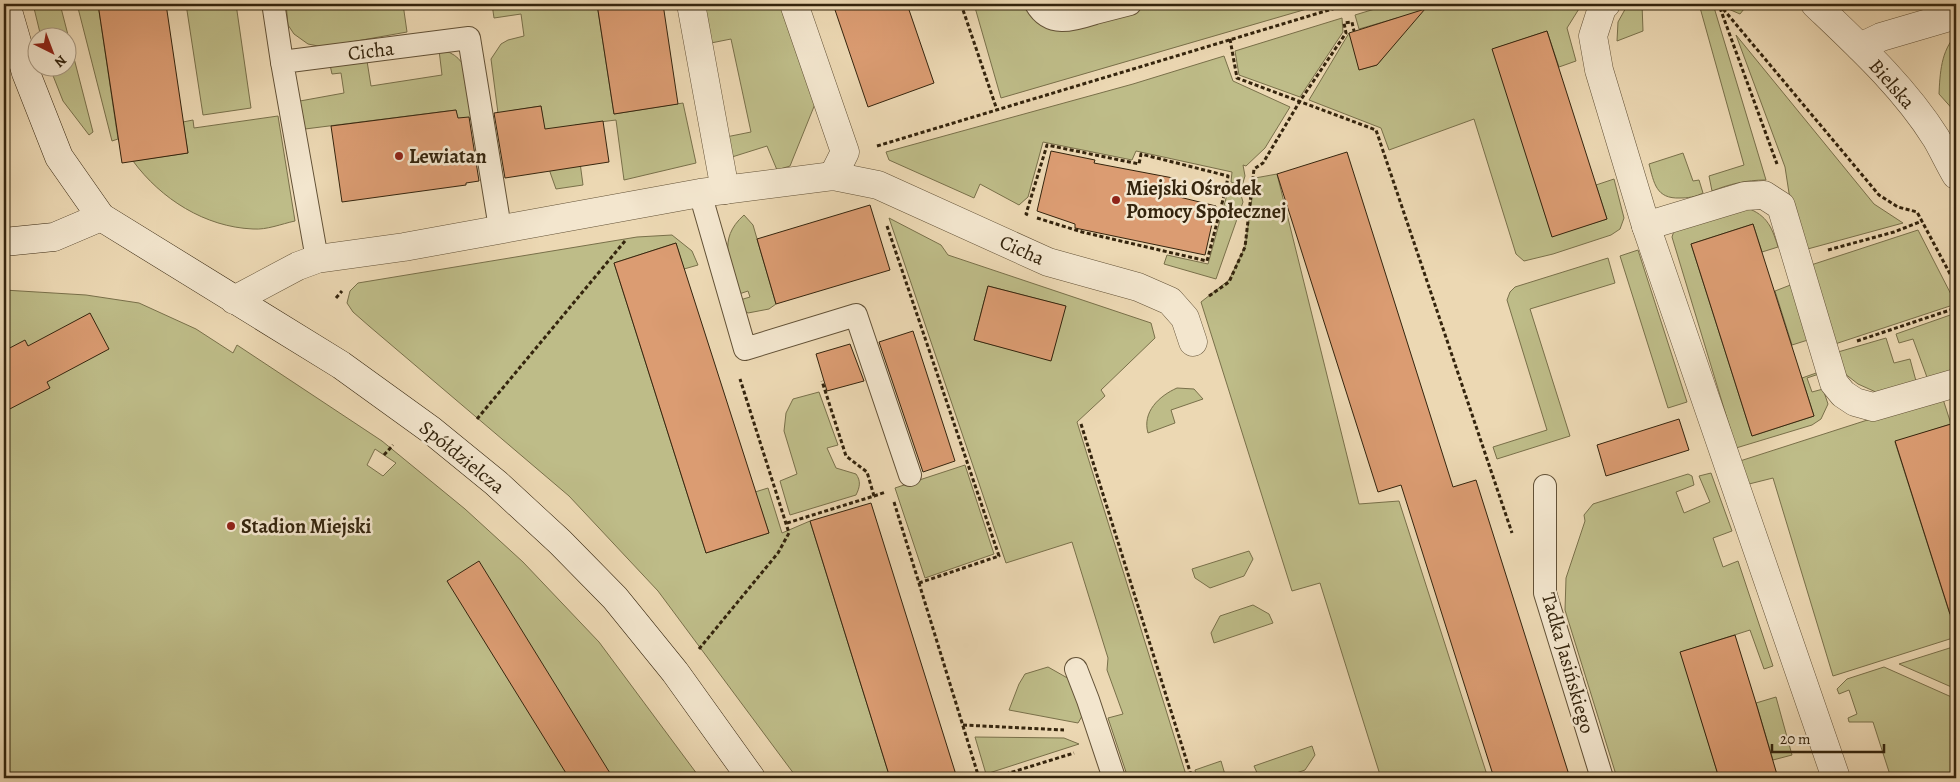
<svg xmlns="http://www.w3.org/2000/svg" width="1960" height="782" font-family="Alegreya,serif">
<style>
.green{fill:#bebc88;stroke:#79704a;fill-rule:evenodd}
.building{fill:#db9c72;stroke:#34240d}
.lines{fill:none;stroke-linecap:round;stroke-linejoin:round}
.lane-casing{stroke:#625136;stroke-width:24}
.street-casing{stroke:#625136;stroke-width:29}
.secondary-casing{stroke:#34240d;stroke-width:29}
.path{stroke:#34240d;stroke-width:3;stroke-dasharray:4 2.5;stroke-linecap:butt}
.lane{stroke:#f3e6ce;stroke-width:22}
.street{stroke:#f3e6ce;stroke-width:28}
.secondary{stroke:#f3e6ce;stroke-width:28}
.poi-dot{fill:#8f2418;stroke:#f3e6ce;stroke-width:2}
.labels{text-anchor:middle;dominant-baseline:central;stroke-width:5;stroke-linejoin:round;paint-order:stroke}
.street-label{font-size:20px;fill:#34240d;stroke:#f3e6ce}
.poi-label{font-size:20px;font-weight:bold;fill:#34240d;stroke:#f3e6ce;text-anchor:start}
</style>
<rect width="100%" height="100%" fill="#ecd8b3"/>
<filter id="stains"><feTurbulence type="fractalNoise" baseFrequency=".004" numOctaves="4"/><feColorMatrix values="0 0 0 0 .2 0 0 0 0 .09 0 0 0 0 .02 0 0 0 .5 -.17"/></filter>
<radialGradient id="worn" r=".72"><stop offset=".6" stop-color="#630" stop-opacity="0"/><stop offset="1" stop-color="#630" stop-opacity=".3"/></radialGradient>
<g class="green">
<path d="M33 4H60L93 132 89 135 63 101 50 68H68V38L41 37Z"/>
<path d="M77 4H98L118 139 112 141Z"/>
<path d="M186 4H236L251 108 203 115Z"/>
<path d="M286 4H403L407 32 323 47 308 44 294 34 288 25Z"/>
<path d="M492 4H597L614 114 683 103 696 163 624 180 616 120 575 125 583 185 556 189 550 172 541 106 509 111 499 121 491 59 501 44 508 40 524 36 521 14 494 18Z"/>
<path d="M700 4H784L815 104 790 166 777 170 767 146 732 157 726 137 751 132 731 39 706 44Z"/>
<path d="M974 4H1028L1063 27 1149 4H1324L1001 98Z"/>
<path d="M1049 4H1093C1077 8 1064 14 1049 4Z"/>
<path d="M1391 4H1582L1567 28 1576 61 1559 67 1547 31 1493 49 1552 236 1607 219 1596 185 1614 179 1624 218 1620 229 1611 235 1553 254 1524 261 1516 254 1474 119 1389 150 1381 128 1309 100 1349 33 1362 69 1377 65 1401 36 1397 18 1359 29 1355 15Z"/>
<path d="M1628 4H1642L1643 31 1617 41 1618 22Z"/>
<path d="M1699 4H1713L1766 180C1746 180 1730 184 1712 191L1709 176 1744 165Z"/>
<path d="M1725 4H1748L1740 14 1726 8Z"/>
<path d="M1342 18 1343 32 1300 97 1239 75 1235 51Z"/>
<path d="M1736 35 1874 204 1903 223 1804 250 1789 193 1785 167Z"/>
<path d="M1956 35V113L1939 94C1940 73 1941 51 1956 35Z"/>
<path d="M439 50C472 53 471 92 476 118L458 122 456 110 305 129 300 101 344 93 341 73 332 74 330 65 367 61 371 86 442 75Z"/>
<path d="M1224 56 1233 81 1290 107 1265 148 1246 166 1243 165 1245 176 1242 186 1231 182 1232 172 1136 151 1132 160 1043 142 1028 197 1019 205 980 184 974 198 889 160 886 152 1133 84Z"/>
<path d="M278 116 295 221C281 224 267 230 253 229 205 227 161 199 133 161L188 153 183 122 193 120 194 128Z"/>
<path d="M1683 153 1693 181 1699 180 1703 193C1695 197 1688 198 1680 198 1656 199 1654 183 1649 164Z"/>
<path d="M1277 174 1359 504 1399 501 1488 778H1381L1320 583 1292 591 1201 302 1229 280 1245 247 1255 178Z"/>
<path d="M1228 191 1241 195 1243 202 1216 279 1164 264 1167 255 1208 264Z"/>
<path d="M1742 206C1766 214 1771 224 1778 247L1762 252 1753 224 1691 244 1752 436 1814 416 1802 378 1819 372V374L1807 378 1812 392 1823 389 1828 404 1821 419 1812 425 1736 448 1672 237 1675 228Z"/>
<path d="M744 215 753 225 776 304 769 309 748 313 743 310 740 300 750 297 748 291 739 294C731 263 716 240 744 215Z"/>
<path d="M889 218 941 245 948 255 1151 323 1155 338 1101 390 1105 396 1077 422 1187 778H1128L1108 718 1123 714 1107 670 1108 658 1072 542 1006 563ZM988 286 1065 306 1051 360 974 340Z"/>
<path d="M1918 230 1956 304 1835 344 1808 266Z"/>
<path d="M672 235 692 251 698 265 684 269 676 243 614 263 706 553 769 533 755 492 768 488 782 533 810 521 890 778H797L658 591 569 496 369 326 353 312 347 303 350 291 358 283 637 237Z"/>
<path d="M1638 250 1687 402 1668 408 1620 256Z"/>
<path d="M1608 258 1615 283 1530 309 1570 436 1497 459 1493 447 1547 430 1507 300 1510 292 1515 287Z"/>
<path d="M1793 284 1811 339 1792 345 1775 291Z"/>
<path d="M4 290 86 295 139 303 196 329 233 353 237 345 382 441 465 509 523 562 599 642 700 778H4ZM375 449 396 463 383 476 367 465Z"/>
<path d="M1956 313V371L1928 380 1913 339 1899 343 1896 334Z"/>
<path d="M1886 338 1894 363 1910 359 1916 381 1878 393 1858 384 1844 373 1838 352Z"/>
<path d="M1177 388 1194 389 1203 399 1171 410 1175 423 1148 433C1142 412 1159 396 1177 388Z"/>
<path d="M819 392 838 445 827 448 836 468 856 474C861 481 860 487 856 495L790 515 780 481 797 474 784 431 786 413 793 399Z"/>
<path d="M1942 396 1951 424 1895 442 1953 624H1956V637L1833 676 1773 478 1749 484 1740 461Z"/>
<path d="M965 465 994 554 925 578 895 488Z"/>
<path d="M1711 473 1732 531 1713 538 1723 567 1738 561 1773 666 1764 669 1750 630 1681 652 1719 778H1617L1565 610 1566 578 1585 521 1584 515 1593 504 1688 474 1692 476 1694 485 1676 492 1684 513 1710 502 1699 476Z"/>
<path d="M1249 551 1253 559 1244 576 1210 588 1195 578 1192 569Z"/>
<path d="M1253 605 1269 614 1273 623 1214 643 1211 633 1220 616Z"/>
<path d="M1956 646V689L1899 664Z"/>
<path d="M1048 667 1071 680 1084 713 1078 723 1009 710 1019 684 1025 674Z"/>
<path d="M1884 667 1956 699V778H1891L1873 722H1849L1848 718 1857 714 1849 690 1839 694 1837 689 1847 679Z"/>
<path d="M1776 697 1792 755 1773 760 1756 703Z"/>
<path d="M975 737 1064 738 1079 744 986 774Z"/>
<path d="M1312 746 1315 755 1305 770 1282 778H1264L1258 775 1254 766Z"/>
<path d="M1221 761 1226 778H1197L1195 770Z"/>
</g>
<g class="building">
<path d="M98 4H166L188 153 122 163Z"/>
<path d="M597 4H663L678 104 614 114Z"/>
<path d="M833 4H907L934 83 868 107Z"/>
<path d="M1425 9 1377 65 1359 70 1349 33Z"/>
<path d="M1547 31 1607 219 1552 237 1492 49Z"/>
<path d="M541 106 545 129 603 121 609 162 505 178 494 113Z"/>
<path d="M456 110 458 118 469 117 479 181 466 183V185L342 202 331 126Z"/>
<path d="M1051 151 1095 160 1094 163 1173 178 1167 194 1216 206 1205 255 1075 228V224L1037 211Z"/>
<path d="M1347 152 1453 487 1476 480 1570 778H1494L1401 485 1378 492 1277 174Z"/>
<path d="M870 205 890 270 776 304 757 239Z"/>
<path d="M1753 224 1814 416 1752 436 1691 244Z"/>
<path d="M676 243 769 533 706 553 614 263Z"/>
<path d="M988 286 1066 306 1051 361 974 340Z"/>
<path d="M90 313 109 349 47 382 50 388 4 412V351L25 340 28 346Z"/>
<path d="M913 331 955 461 923 472 879 342Z"/>
<path d="M850 344 864 381 827 391 816 354Z"/>
<path d="M1679 419 1689 450 1606 476 1597 445Z"/>
<path d="M1951 424 1956 441V613L1950 614 1895 441Z"/>
<path d="M871 503 957 778H890L810 521Z"/>
<path d="M479 561 613 778H569L447 581Z"/>
<path d="M1735 635 1756 703 1778 778H1719L1680 652Z"/>
</g>
<g class="lines">
<g class="lane-casing">
<g id="lane">
<path d="M1036 4C1050 28 1073 20 1095 13 1107 10 1118 7 1130 4"/>
<path d="M274 9 282 62"/>
<path d="M700 193 745 349 856 315 910 475"/>
<path d="M317 259 282 62 469 38 500 228"/>
<path d="M1545 486V593L1602 778"/>
<path d="M1076 669 1088 700 1114 778"/>
</g>
</g>
<g class="street-casing">
<g id="street">
<path d="M691 4 725 190"/>
<path d="M794 4 845 152 833 176"/>
<path d="M1606 4 1602 8 1593 36 1599 70 1646 226 1836 778"/>
<path d="M1815 4C1858 45 1904 87 1936 138 1943 150 1949 163 1956 175"/>
<path d="M1860 47 1881 37 1956 15"/>
<path d="M1646 226 1745 196 1764 195 1781 206 1834 383 1843 394 1855 402 1873 407 1956 383"/>
<path d="M234 300 298 266 317 259 404 247 700 193 833 176 878 185 1048 262 1138 287 1170 301 1185 318 1193 342"/>
</g>
</g>
<g class="secondary-casing">
<g id="secondary">
<path d="M6 4 26 73 59 157 101 217 341 365 431 430 496 483 560 542 615 598 675 672 751 778"/>
<path d="M4 242 54 237 101 217"/>
</g>
</g>
<g class="path">
<path d="M961 4 997 110"/>
<path d="M1719 4 1879 195 1898 207 1917 212 1956 285"/>
<path d="M1720 8 1777 164"/>
<path d="M1230 39 1237 78 1376 130 1512 533"/>
<path d="M877 146 1349 4"/>
<path d="M1028 215 1026 214 1047 145 1139 164 1141 154 1228 176 1226 188 1251 194"/>
<path d="M1037 218 1082 232 1207 261 1226 188"/>
<path d="M887 226 999 556 919 583"/>
<path d="M1828 250 1894 232 1922 221"/>
<path d="M1209 296 1229 282 1245 247 1254 169 1263 163 1300 101 1346 33 1344 23 1352 22 1354 31"/>
<path d="M336 298 342 291"/>
<path d="M1857 341 1956 308"/>
<path d="M477 419 625 241"/>
<path d="M1081 424 1192 778"/>
<path d="M384 455 393 445"/>
<path d="M874 496 886 492"/>
<path d="M894 502 979 778"/>
<path d="M787 523 874 496 867 472 846 456 822 381"/>
<path d="M699 649 778 553 789 533 740 379"/>
<path d="M963 725 1064 730"/>
<path d="M993 778 1074 753"/>
</g>
<use href="#lane" class="lane"/>
<use href="#street" class="street"/>
<use href="#secondary" class="secondary"/>
</g>
<g class="poi-dot">
<circle cx="399" cy="156" r="5"/>
<circle cx="1116" cy="200" r="5"/>
<circle cx="231" cy="526" r="5"/>
</g>
<g class="labels">
<g class="street-label">
<text transform="translate(371 51) rotate(-7)">Cicha</text>
<text transform="translate(1892 84) rotate(49)">Bielska</text>
<text transform="translate(1022 250) rotate(24)">Cicha</text>
<text transform="translate(462 457) rotate(39)">Spółdzielcza</text>
<text transform="translate(1568 663) rotate(74)">Tadka Jasińskiego</text>
</g>
<g class="poi-label">
<text x="409" y="156">Lewiatan</text>
<text x="1126" y="188">Miejski Ośrodek<tspan x="1126" dy="23">Pomocy Społecznej</tspan></text>
<text x="241" y="526">Stadion Miejski</text>
</g>
</g>
<rect width="1960" height="782" fill="none" stroke="#ecd8b3" stroke-width="20"/>
<rect x="5" y="5" width="1950" height="772" fill="none" stroke="#34240d" stroke-width="2.5"/>
<rect x="10" y="10" width="1940" height="762" fill="none" stroke="#34240d"/>
<g transform="translate(52 52) rotate(138)"><circle r="24" fill="#f3e6ce" stroke="#a79881"/>
<path d="M0-4L9 19L0 12L-9 19Z" fill="#8f2418"/>
<text y="-8" font-size="14" font-weight="bold" text-anchor="middle" fill="#34240d">N</text>
</g>
<path d="M1772 744v8h112v-8" fill="none" stroke="#34240d" stroke-width="2.5"/>
<text x="1780" y="744" font-size="15" fill="#34240d" stroke="#f3e6ce" stroke-width="4" paint-order="stroke">20 m</text>
<rect width="100%" height="100%" filter="url(#stains)"/>
<rect width="100%" height="100%" fill="url(#worn)"/>
</svg>
